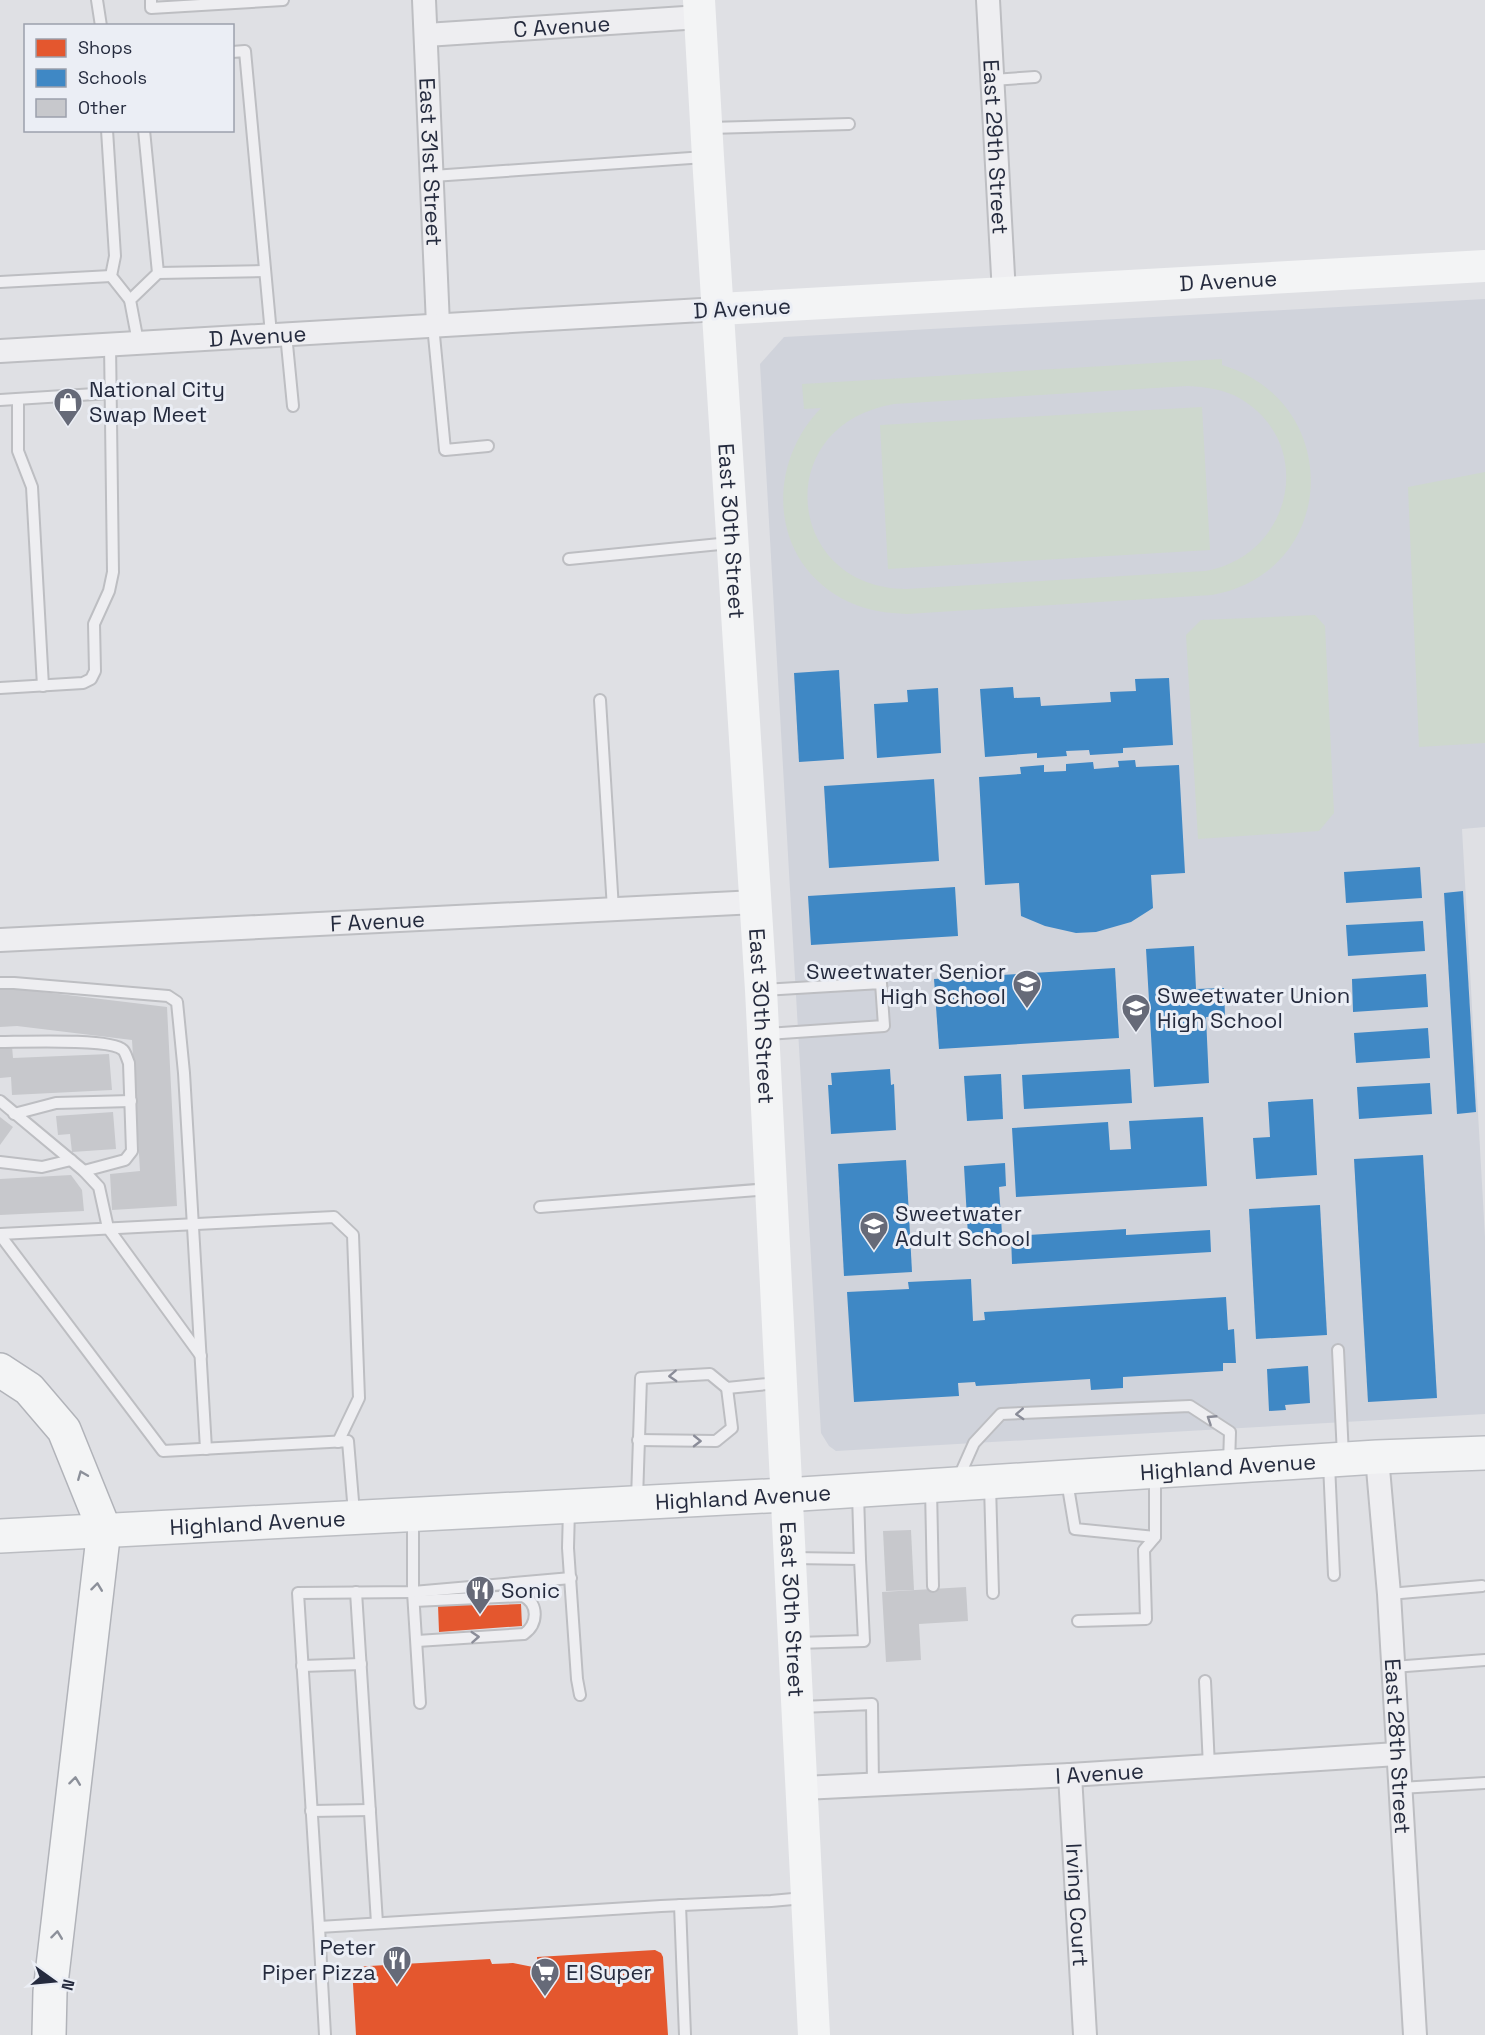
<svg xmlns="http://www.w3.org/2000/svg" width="1485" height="2035" font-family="'Space Grotesk',sans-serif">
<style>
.built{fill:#d0d3db}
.green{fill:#ced8ce;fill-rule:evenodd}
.shops{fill:#e4572e}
.schools{fill:#3f88c5}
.building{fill:#c7c8cc}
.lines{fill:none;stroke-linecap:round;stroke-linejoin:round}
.lane-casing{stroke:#bdbec2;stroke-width:14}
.street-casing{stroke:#bdbec2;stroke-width:26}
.primary-casing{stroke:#bbbdc2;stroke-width:36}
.highway-casing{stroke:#b1b3b9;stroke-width:36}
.lane{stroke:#eeeef1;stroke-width:10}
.street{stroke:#eeeef1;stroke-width:22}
.secondary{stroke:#f3f4f5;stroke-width:32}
.primary{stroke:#f3f4f5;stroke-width:33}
.highway{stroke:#f3f4f5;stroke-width:33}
.oneway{stroke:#8a8c98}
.oneway2{stroke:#8c909a}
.labels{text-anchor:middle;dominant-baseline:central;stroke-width:6;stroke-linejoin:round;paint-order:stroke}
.street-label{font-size:22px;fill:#252b3e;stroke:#ebeef5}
.poi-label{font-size:22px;fill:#252b3e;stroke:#ebeef5;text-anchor:start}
</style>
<rect width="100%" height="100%" fill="#dfe0e4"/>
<path class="built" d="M1485 299V827L1462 829 1485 1237V1414L836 1451 829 1446 821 1433 760 364 784 337Z"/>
<g class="green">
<path d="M1222 359V365C1345 402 1339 572 1212 595L907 614C887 613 868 611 849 602 770 565 764 467 821 408L804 409 802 384ZM1188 386C1206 387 1224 389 1241 399 1317 445 1292 556 1205 571L906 589C785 588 769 425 894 404Z"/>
<path d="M1202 407 1210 550 888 569 880 425Z"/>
<path d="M1485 472V743L1419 747 1408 487Z"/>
<path d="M1315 615 1325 626 1334 813 1319 831 1198 839 1186 635 1201 620Z"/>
</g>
<g class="shops">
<path d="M475 1603V1606L521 1604 522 1626 439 1632 438 1605Z"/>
<path d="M655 1950 661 1953 663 1957 668 2035H356L352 1967 490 1959 492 1964 513 1963 538 1968 537 1957Z"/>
</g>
<g class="schools">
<path d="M839 670 844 759 799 762 794 673Z"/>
<path d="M1169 678 1173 745 1123 748V753L1090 755 1089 750 1066 751 1067 756 1037 758V753L985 757 980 689 1013 687 1014 698 1040 697 1041 706 1111 702 1110 692 1136 691 1135 679Z"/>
<path d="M938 688 941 753 877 758 874 704 908 702 907 690Z"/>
<path d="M1135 760 1136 767 1179 765 1185 873 1151 875 1153 908 1131 922 1096 932 1076 933 1045 926 1021 916 1019 883 985 885 979 777 1021 774 1020 767 1044 765V772L1066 771V764L1093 762 1094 769 1119 767 1118 761Z"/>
<path d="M934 779 939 861 829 868 824 786Z"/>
<path d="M1420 867 1422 898 1346 903 1344 872Z"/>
<path d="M955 887 958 936 811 945 808 896Z"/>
<path d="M1463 891 1476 1112 1457 1114 1444 893Z"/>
<path d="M1423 921 1425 951 1348 956 1346 925Z"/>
<path d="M1194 946 1196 989 1224 988 1225 1016 1206 1017 1209 1083 1154 1087 1146 949Z"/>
<path d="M1115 968 1119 1038 939 1049 934 979Z"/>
<path d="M1426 974 1428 1007 1353 1012 1352 979Z"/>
<path d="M1428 1028 1430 1058 1356 1063 1354 1033Z"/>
<path d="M890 1069 891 1085 894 1084 896 1130 831 1134 828 1085H832L831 1073Z"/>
<path d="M1130 1069 1132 1103 1024 1109 1022 1075Z"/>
<path d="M1001 1074 1003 1119 967 1121 964 1076Z"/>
<path d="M1430 1083 1432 1114 1359 1119 1357 1087Z"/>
<path d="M1313 1099 1317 1175 1256 1179 1253 1138 1270 1137 1268 1102Z"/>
<path d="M1203 1117 1207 1186 1016 1197 1012 1128 1108 1122 1110 1150 1131 1149 1129 1121Z"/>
<path d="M1423 1155 1437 1398 1368 1402 1354 1159Z"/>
<path d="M906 1160 912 1272 844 1276 838 1164Z"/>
<path d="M1005 1163 1006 1186 999 1187 1002 1234 968 1236 964 1166Z"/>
<path d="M1320 1205 1327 1335 1256 1339 1249 1209Z"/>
<path d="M1126 1229V1235L1210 1230 1211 1252 1012 1264 1011 1236Z"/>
<path d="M971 1279 973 1321 985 1320 984 1312 1226 1297 1228 1330 1234 1329 1236 1363H1223V1371L1123 1377V1388L1091 1390 1090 1379 976 1386 975 1382 958 1383 959 1396 854 1402 847 1292 909 1289 908 1282Z"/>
<path d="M1308 1366 1310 1403 1285 1405 1286 1410 1269 1411 1267 1369Z"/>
</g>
<g class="building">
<path d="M18 989 167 1007 177 1206 112 1210 110 1174 140 1171 132 1040 17 1026 0 1027V990Z"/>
<path d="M0 1046H12L13 1058 109 1054 112 1090 12 1095 11 1077 0 1078Z"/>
<path d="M113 1112 116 1149 72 1152 70 1134 58 1135 56 1116Z"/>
<path d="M0 1117 13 1127 0 1145Z"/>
<path d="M71 1175 82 1190 84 1211 0 1215V1179Z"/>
<path d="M911 1530 914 1590 886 1591 883 1531Z"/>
<path d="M966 1587 968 1621 919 1624 921 1660 886 1662 882 1592Z"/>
</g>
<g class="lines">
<g class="lane-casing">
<g id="lane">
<path d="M97 0 101 26"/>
<path d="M151 0V8L283 0"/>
<path d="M232 52 245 51 271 334"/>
<path d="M993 80 1035 77"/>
<path d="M709 128 849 124"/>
<path d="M107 130 115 256 111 276 130 300"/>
<path d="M433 176 705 157"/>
<path d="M158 273 265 271"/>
<path d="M0 282 111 276"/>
<path d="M433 325 445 450 488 446"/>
<path d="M286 334 293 406"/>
<path d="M138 342 130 300 158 273 144 130"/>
<path d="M18 399V451L32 487 43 686"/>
<path d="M0 400 111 393"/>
<path d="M569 559 730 543"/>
<path d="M0 688 83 683 91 679 95 671 94 624 109 591 113 572 110 344"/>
<path d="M600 700 613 909"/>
<path d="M0 983H14L168 996 177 1002 184 1073 206 1449"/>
<path d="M763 990 881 983 884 1026 767 1034"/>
<path d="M0 1042C21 1042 111 1038 123 1050 126 1053 127 1059 129 1063L132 1151 125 1160 84 1171"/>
<path d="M0 1101 84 1171 99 1187 108 1228 201 1356"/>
<path d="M14 1114 56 1103 131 1101"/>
<path d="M0 1162 42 1167 71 1160"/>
<path d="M540 1207 769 1189"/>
<path d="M0 1234 334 1217 353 1235 359 1398 338 1442"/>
<path d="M0 1235 163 1451 348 1441 354 1513"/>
<path d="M1338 1350 1343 1456"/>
<path d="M638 1440 716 1441 732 1428 727 1388"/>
<path d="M1329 1464 1334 1575"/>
<path d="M958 1479 974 1443 1001 1414 1190 1406 1230 1432 1229 1464"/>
<path d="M1067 1481 1075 1529 1155 1537V1475"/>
<path d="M990 1485 993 1593"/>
<path d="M931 1489 933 1586"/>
<path d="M858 1494 860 1559"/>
<path d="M637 1499 641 1378 710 1374 727 1388 778 1383"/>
<path d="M569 1509 568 1548 577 1679 580 1695"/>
<path d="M792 1558 860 1559 864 1641 796 1643"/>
<path d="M356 1592 377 1923"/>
<path d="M1389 1594 1482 1586"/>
<path d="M414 1601 523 1596C539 1604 538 1624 524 1634L417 1641"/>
<path d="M1078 1621 1146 1619 1144 1550 1155 1537"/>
<path d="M302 1666 361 1664"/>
<path d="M1393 1667 1485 1660"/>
<path d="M1205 1681 1209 1767"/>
<path d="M420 1703 413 1592 571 1578"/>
<path d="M801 1707 872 1704 873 1785"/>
<path d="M1400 1788 1485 1783"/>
<path d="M311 1811 370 1810"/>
<path d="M680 1905 685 2035"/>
<path d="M319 1927 298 1593 413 1592V1517"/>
<path d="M325 2035 319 1927 661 1906 771 1901 804 1898"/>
</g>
</g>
<g class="street-casing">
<g id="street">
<path id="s1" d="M424 0 438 325"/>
<path id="s2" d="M988 0 1004 294"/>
<path id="s3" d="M426 35 700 17"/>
<path id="s4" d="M0 351 719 309"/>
<path id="s5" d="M0 940 756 902"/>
<path id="s6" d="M1377 1457 1389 1594 1415 2035"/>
<path id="s7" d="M1070 1775 1085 2035"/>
<path id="s8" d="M803 1788 1070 1775 1397 1754"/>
</g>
</g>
<g class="primary-casing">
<g id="primary">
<path id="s11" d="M0 1536 785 1495 1377 1457 1485 1453"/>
</g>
</g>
<g class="highway-casing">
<path id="highway" d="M0 1370 29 1389 64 1430 104 1529 50 1992 49 2035"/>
</g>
<use href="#lane" class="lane"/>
<use href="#street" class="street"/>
<g class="secondary">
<path id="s9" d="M699 0 708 157 761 990 814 2035"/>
<path id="s10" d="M719 309 1485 266"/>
</g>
<use href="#primary" class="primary"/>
<use href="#highway" class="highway"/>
</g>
<defs><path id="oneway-chevron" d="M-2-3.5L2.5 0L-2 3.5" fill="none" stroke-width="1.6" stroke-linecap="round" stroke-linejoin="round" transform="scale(1.5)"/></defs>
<g class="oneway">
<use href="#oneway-chevron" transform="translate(673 1376) rotate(177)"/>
<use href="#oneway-chevron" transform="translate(1020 1414) rotate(177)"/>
<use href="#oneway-chevron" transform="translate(1211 1419) rotate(-147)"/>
<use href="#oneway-chevron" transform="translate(697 1441) rotate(1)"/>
<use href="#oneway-chevron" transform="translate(475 1637) rotate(-4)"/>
</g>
<g class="oneway2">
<use href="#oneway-chevron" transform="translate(82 1475) rotate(-112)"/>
<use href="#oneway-chevron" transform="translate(97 1587) rotate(-83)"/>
<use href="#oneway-chevron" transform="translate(75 1781) rotate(-83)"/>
<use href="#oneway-chevron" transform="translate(57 1935) rotate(-83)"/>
</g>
<defs>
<g id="shop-pin" transform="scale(1.5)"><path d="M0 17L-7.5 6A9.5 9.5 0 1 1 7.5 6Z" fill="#666a78" stroke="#ebeef5"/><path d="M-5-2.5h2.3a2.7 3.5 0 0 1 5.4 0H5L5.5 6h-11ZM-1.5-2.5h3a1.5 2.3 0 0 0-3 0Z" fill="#fff"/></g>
<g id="school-pin" transform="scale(1.5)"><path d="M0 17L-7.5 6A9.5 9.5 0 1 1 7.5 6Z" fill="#666a78" stroke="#ebeef5"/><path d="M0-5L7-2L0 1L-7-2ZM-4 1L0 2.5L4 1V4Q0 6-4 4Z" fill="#fff"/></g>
<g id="restaurant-pin" transform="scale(1.5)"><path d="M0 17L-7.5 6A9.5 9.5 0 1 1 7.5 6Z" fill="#666a78" stroke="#ebeef5"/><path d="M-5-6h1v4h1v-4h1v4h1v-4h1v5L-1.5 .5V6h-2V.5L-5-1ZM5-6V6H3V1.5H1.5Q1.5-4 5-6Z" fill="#fff"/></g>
<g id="supermarket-pin" transform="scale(1.5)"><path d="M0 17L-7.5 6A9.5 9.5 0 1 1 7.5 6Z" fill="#666a78" stroke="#ebeef5"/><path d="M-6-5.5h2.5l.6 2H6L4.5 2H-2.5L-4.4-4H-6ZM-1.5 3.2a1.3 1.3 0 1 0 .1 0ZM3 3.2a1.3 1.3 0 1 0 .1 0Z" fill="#fff"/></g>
</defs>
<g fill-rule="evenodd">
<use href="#shop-pin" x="68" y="402"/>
<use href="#school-pin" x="1027" y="984"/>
<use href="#school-pin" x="1136" y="1008"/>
<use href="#school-pin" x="874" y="1226"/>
<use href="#restaurant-pin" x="480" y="1590"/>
<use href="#restaurant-pin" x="397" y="1960"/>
<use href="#supermarket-pin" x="545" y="1972"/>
</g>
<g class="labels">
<g class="street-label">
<text stroke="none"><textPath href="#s3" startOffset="136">C Avenue</textPath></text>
<text stroke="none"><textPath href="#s2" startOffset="147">East 29th Street</textPath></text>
<text stroke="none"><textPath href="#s1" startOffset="162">East 31st Street</textPath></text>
<text stroke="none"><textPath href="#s10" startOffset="510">D Avenue</textPath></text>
<text transform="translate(742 308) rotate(-3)">D Avenue</text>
<text stroke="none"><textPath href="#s4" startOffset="258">D Avenue</textPath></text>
<text stroke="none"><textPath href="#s9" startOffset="532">East 30th Street</textPath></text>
<text stroke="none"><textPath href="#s5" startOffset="378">F Avenue</textPath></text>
<text stroke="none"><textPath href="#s9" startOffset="1018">East 30th Street</textPath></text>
<text stroke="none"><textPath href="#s11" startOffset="1230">Highland Avenue</textPath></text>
<text stroke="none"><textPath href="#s11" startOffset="744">Highland Avenue</textPath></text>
<text stroke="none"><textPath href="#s11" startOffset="258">Highland Avenue</textPath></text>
<text stroke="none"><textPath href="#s9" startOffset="1612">East 30th Street</textPath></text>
<text stroke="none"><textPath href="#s6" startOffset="290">East 28th Street</textPath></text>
<text stroke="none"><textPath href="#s8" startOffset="297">I Avenue</textPath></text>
<text stroke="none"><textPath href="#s7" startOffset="130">Irving Court</textPath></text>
</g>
<g class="poi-label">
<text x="89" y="389">National City<tspan x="89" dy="25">Swap Meet</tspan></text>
<text x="1006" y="971" text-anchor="end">Sweetwater Senior<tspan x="1006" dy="25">High School</tspan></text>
<text x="1157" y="995">Sweetwater Union<tspan x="1157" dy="25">High School</tspan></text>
<text x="895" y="1213">Sweetwater<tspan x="895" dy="25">Adult School</tspan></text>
<text x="501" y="1590">Sonic</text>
<text x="376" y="1947" text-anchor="end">Peter<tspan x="376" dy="25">Piper Pizza</tspan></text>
<text x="566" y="1972">El Super</text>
</g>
</g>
<rect x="24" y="24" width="210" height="108" fill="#ebeef5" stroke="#9ca0ac" stroke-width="1.5"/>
<rect x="36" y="39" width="30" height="18" fill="#e4572e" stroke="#9ca0ac" stroke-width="1.5"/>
<text x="78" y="54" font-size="18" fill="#252b3e">Shops</text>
<rect x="36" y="69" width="30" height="18" fill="#3f88c5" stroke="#9ca0ac" stroke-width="1.5"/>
<text x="78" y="84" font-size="18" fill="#252b3e">Schools</text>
<rect x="36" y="99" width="30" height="18" fill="#c7c8cc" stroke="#9ca0ac" stroke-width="1.5"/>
<text x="78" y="114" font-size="18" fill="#252b3e">Other</text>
<g transform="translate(54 1981) rotate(105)" stroke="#ebeef5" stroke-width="4.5" paint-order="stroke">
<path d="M0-4.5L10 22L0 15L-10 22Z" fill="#252b3e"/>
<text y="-9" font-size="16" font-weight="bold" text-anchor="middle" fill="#252b3e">N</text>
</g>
</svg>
